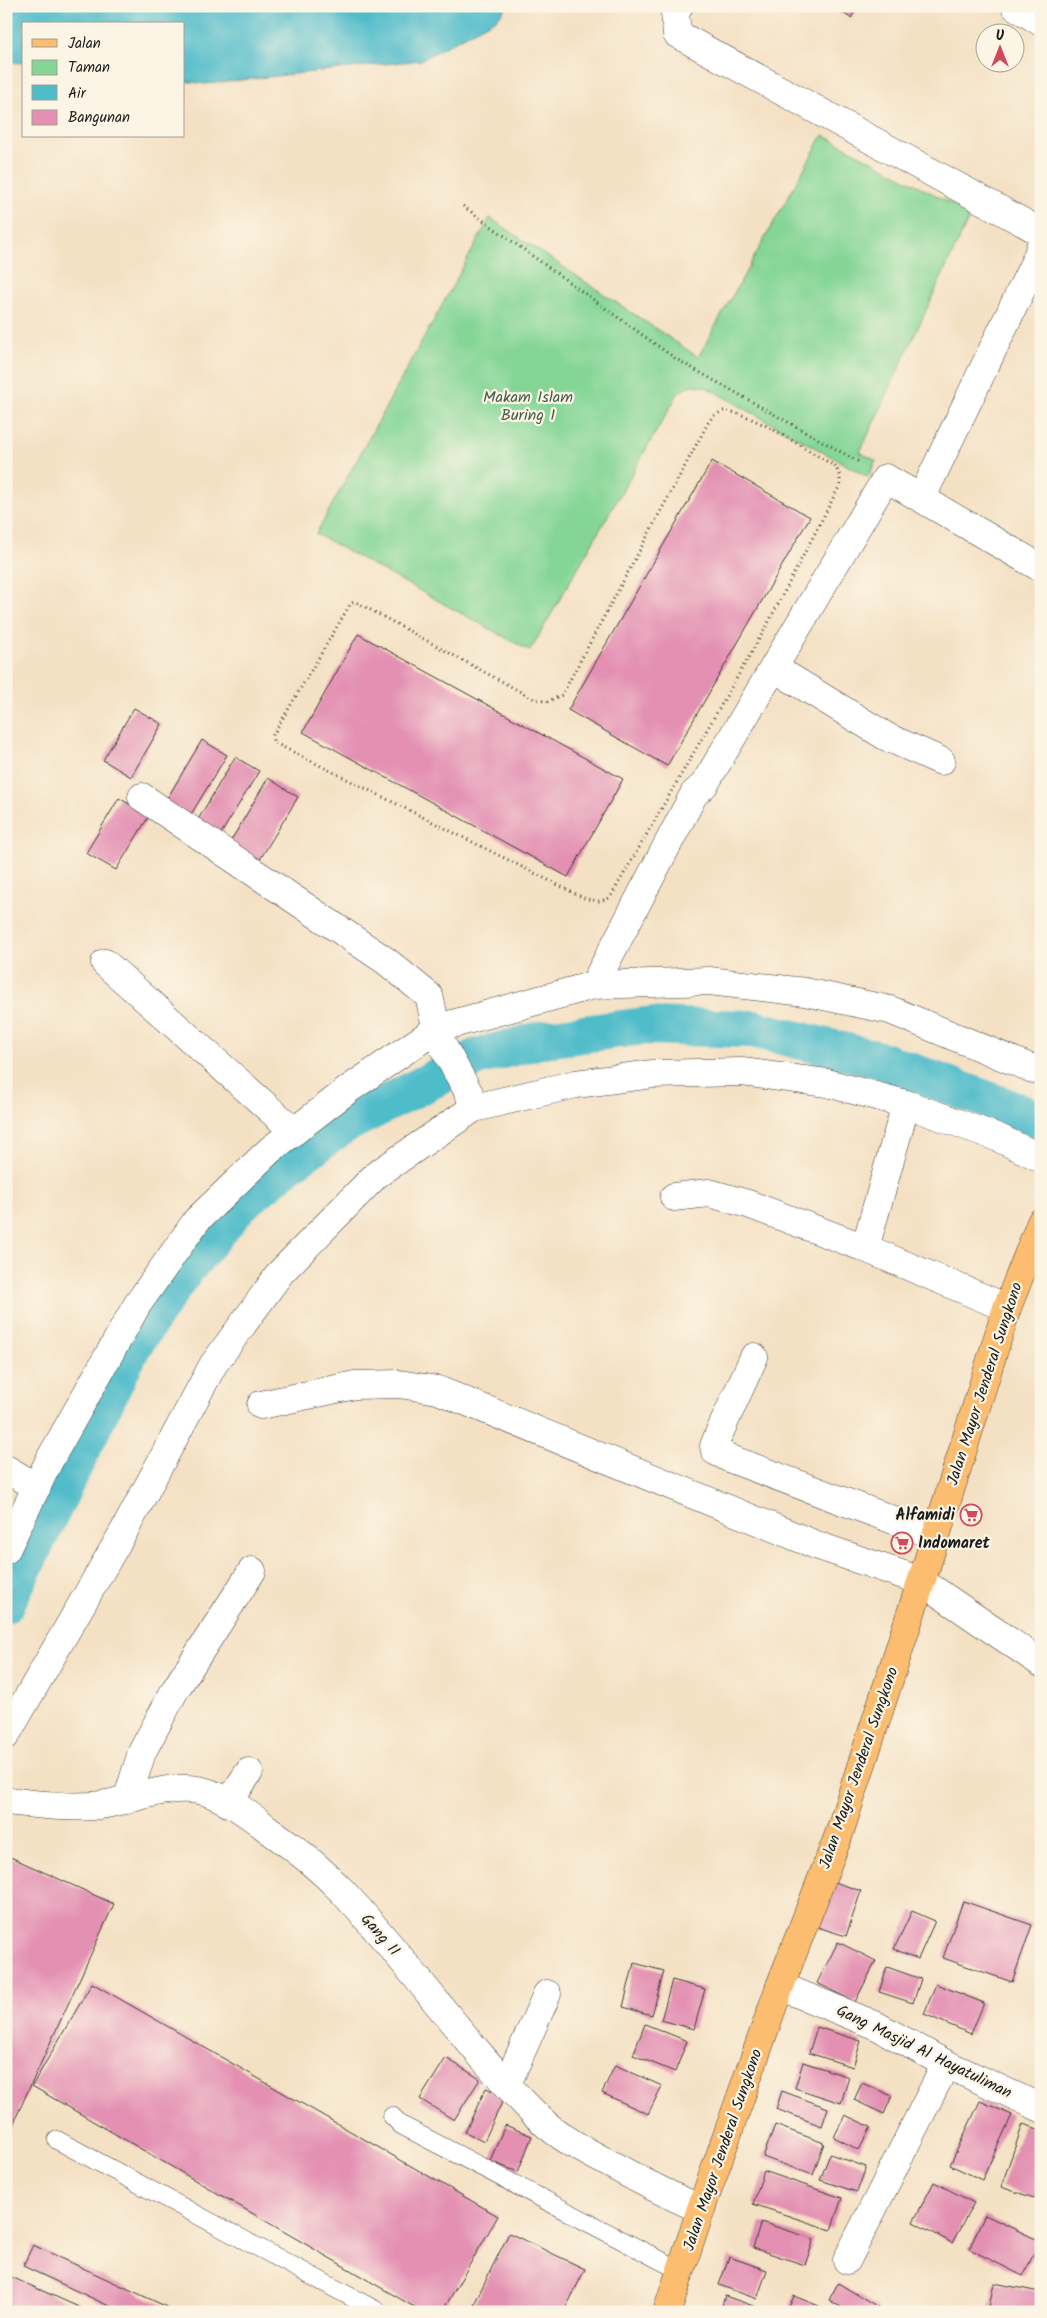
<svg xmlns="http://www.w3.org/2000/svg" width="1047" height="2318" font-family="Kalam,sans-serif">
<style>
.green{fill:#85d696;stroke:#507959}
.water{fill:#4fbcca;stroke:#366c73}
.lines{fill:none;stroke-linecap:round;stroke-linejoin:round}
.canal{stroke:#4fbcca;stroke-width:38}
.building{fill:#e390b2}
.lane-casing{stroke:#3c3a35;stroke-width:19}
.street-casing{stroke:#3c3a35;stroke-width:29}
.primary-casing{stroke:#3c3a35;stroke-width:29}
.path{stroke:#3c3a35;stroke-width:3;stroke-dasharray:1 4;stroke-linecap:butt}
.lane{stroke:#fff;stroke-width:18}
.street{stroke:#fff;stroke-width:28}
.primary{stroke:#fcbd6f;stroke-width:28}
.labels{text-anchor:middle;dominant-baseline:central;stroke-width:4.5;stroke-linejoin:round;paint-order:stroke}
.park-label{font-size:16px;fill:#415d47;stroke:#fcf5e5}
.street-label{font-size:16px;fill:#1c1c1c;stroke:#fcf5e5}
.poi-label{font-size:16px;font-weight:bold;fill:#1c1c1c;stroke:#fcf5e5;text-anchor:end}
</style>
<rect width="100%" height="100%" fill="#fcf5e5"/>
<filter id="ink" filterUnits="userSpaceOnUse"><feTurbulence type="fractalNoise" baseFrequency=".02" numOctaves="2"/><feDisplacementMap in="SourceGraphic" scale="10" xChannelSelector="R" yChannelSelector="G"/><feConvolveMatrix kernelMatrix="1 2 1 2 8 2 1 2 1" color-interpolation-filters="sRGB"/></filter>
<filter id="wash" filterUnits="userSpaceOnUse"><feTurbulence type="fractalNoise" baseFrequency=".0096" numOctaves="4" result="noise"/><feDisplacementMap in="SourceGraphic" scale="20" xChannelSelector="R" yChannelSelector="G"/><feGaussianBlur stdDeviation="1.12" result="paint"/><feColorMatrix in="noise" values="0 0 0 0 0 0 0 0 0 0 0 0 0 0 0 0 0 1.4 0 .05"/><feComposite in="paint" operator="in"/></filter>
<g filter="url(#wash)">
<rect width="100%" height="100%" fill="#f4e1c4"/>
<path class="green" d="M823 135 971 214 860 452 876 461 868 477 704 386 691 385 679 392 530 651 316 534 490 218 698 357Z"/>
<path class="water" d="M6 6H507L498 18 421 60 205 84 184 81V24H24V63L6 62Z"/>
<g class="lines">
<path class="canal" d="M6 1604 132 1347 181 1275 240 1205 288 1165 342 1126 477 1057 544 1039 644 1026 753 1029 883 1061 1041 1120"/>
</g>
<g id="blocks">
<g class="building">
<path d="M831 6H858L851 18Z"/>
<path d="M712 461 810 517 667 766 568 710Z"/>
<path d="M358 634 623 779 568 877 303 732Z"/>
<path d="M134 708 162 724 131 777 103 760Z"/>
<path d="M202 740 227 755 190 816 165 802Z"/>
<path d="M235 757 259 771 219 837 196 823Z"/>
<path d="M268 778 298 797 259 861 229 844Z"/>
<path d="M119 798 149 816 116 870 86 853Z"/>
<path d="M6 1855 114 1904 6 2139Z"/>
<path d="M829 1880 861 1891 846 1936 814 1926Z"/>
<path d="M963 1901 1032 1925 1012 1982 943 1958Z"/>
<path d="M912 1911 935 1921 918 1959 894 1949Z"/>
<path d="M838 1942 876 1961 855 2002 817 1983Z"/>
<path d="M634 1963 664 1971 652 2015 623 2007Z"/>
<path d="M887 1967 921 1979 913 2003 879 1992Z"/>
<path d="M672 1980 705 1989 694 2029 661 2020Z"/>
<path d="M92 1983 498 2216 442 2312H423L32 2086Z"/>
<path d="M936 1984 984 2003 971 2034 924 2014Z"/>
<path d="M645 2024 687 2041 675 2072 633 2055Z"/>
<path d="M817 2027 861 2041 853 2067 809 2053Z"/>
<path d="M446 2058 480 2079 454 2120 420 2099Z"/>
<path d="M803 2062 849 2077 841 2103 795 2088Z"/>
<path d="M615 2065 662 2086 648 2114 602 2093Z"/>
<path d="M862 2083 892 2096 884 2114 854 2100Z"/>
<path d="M486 2088 505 2096 484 2141 465 2132Z"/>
<path d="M782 2091 828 2108 822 2126 776 2109Z"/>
<path d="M980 2101 1012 2115 982 2180 950 2165Z"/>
<path d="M845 2115 871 2127 859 2150 834 2137Z"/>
<path d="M1023 2124 1041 2130V2181L1034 2198 1001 2187Z"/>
<path d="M505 2125 532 2136 518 2172 490 2161Z"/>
<path d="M775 2125 824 2143 813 2175 763 2157Z"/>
<path d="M830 2154 866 2167 857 2192 820 2180Z"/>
<path d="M764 2171 842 2198 831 2230 753 2204Z"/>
<path d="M934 2182 974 2203 952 2243 913 2222Z"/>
<path d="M985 2215 1040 2241 1023 2276 969 2249Z"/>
<path d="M761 2222 814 2239 805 2265 753 2248Z"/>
<path d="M509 2233 585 2269 564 2312H491L474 2304Z"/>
<path d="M33 2245 178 2312H122L23 2266Z"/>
<path d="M729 2257 767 2270 757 2299 719 2285Z"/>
<path d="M9 2276 90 2312H24L6 2304V2283Z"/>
<path d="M838 2283 878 2307 875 2312H849L829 2300Z"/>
<path d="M994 2283 1040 2292 1036 2312H988Z"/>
<path d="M725 2296 762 2309 761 2312H720Z"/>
<path d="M794 2296 819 2306 817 2312H787Z"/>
</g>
</g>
</g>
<g filter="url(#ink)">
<use href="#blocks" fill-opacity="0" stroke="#3c3a35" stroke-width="1"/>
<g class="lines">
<g class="lane-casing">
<g id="lane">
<path d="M392 2116 401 2125 681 2271"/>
<path d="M57 2140 379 2312"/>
</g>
</g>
<g class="street-casing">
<g id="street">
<path d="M679 6 675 13 677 34 1041 232"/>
<path d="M1015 6 1041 22"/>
<path d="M922 497 1037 257 1041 244"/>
<path d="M774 668 887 737 941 761"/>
<path d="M142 797 386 961 429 996 439 1039 469 1093 474 1108"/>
<path d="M105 963 294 1131"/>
<path d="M594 985 694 794 704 785 886 478 1041 568"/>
<path d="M674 1197 709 1193 748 1204 865 1248 906 1104"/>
<path d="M865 1248 1007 1308"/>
<path d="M754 1357 718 1436 714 1446 715 1451 731 1459 936 1536"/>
<path d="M261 1405 355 1385 399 1384 438 1390 816 1545 921 1581 1041 1663"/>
<path d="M6 1469 37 1487"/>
<path d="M6 1550 50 1459 137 1305 197 1220 270 1150 349 1089 438 1028 594 985 709 981 805 992 890 1010 1033 1069 1041 1066"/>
<path d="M6 1735 124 1531 213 1365 281 1272 376 1175 474 1108 576 1084 653 1074 742 1072 827 1083 906 1104 999 1138 1041 1158"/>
<path d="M127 1800 142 1752 175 1690 252 1571"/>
<path d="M6 1801C35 1804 63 1808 92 1806 128 1803 167 1782 203 1791 226 1797 250 1815 269 1830 295 1848 320 1868 342 1891 410 1963 468 2049 540 2119 560 2138 587 2152 612 2165 641 2181 670 2196 701 2209"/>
<path d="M228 1803 249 1772"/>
<path d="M780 1986 877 2026 946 2064 1041 2108"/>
<path d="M507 2084 547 1994"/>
<path d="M847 2260 946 2064"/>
</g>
</g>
<g class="primary-casing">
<path id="primary" d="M667 2312 701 2209 780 1986 838 1837 936 1536 1007 1308 1041 1222"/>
</g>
<g class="path">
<path d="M463 206 676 359 859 462"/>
<path d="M723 411C751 411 809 452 835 466L840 475V485L766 627 610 898 599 901 586 899 273 742V735L351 603 356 602 532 698 547 702 562 695 708 423 713 416Z"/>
</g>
<use href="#lane" class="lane"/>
<use href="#street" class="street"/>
<use href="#primary" class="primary"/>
</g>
</g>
<defs>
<g id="supermarket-ring" transform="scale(1.125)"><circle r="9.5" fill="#fcf5e5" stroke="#d1495b" stroke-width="1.5"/><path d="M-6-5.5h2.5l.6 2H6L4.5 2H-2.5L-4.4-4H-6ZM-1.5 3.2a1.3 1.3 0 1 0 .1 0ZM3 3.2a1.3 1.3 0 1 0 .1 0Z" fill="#d1495b"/></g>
</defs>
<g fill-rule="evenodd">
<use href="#supermarket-ring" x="971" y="1515"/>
<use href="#supermarket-ring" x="902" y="1543"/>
</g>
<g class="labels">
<g class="park-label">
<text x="528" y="397">Makam Islam<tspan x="528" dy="18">Buring 1</tspan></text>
</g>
<g class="street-label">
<text transform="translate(985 1384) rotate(-72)">Jalan Mayor Jenderal Sungkono</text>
<text transform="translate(859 1768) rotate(-71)">Jalan Mayor Jenderal Sungkono</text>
<text transform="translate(380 1935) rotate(49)">Gang II</text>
<text transform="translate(924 2052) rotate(26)">Gang Masjid Al Hayatuliman</text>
<text transform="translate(723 2150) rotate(-71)">Jalan Mayor Jenderal Sungkono</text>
</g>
<g class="poi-label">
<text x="955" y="1515">Alfamidi</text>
<text x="918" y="1543" text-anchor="start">Indomaret</text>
</g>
</g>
<rect width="1047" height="2318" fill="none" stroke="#fcf5e5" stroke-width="25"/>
<rect x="22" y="22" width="162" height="115" fill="#fcf5e5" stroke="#a29e95"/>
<rect x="32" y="39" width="25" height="8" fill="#fcbd6f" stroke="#a29e95"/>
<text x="68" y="48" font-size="15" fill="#1c1c1c">Jalan</text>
<rect x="32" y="60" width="25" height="15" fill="#85d696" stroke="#a29e95"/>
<text x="68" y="72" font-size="15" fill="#1c1c1c">Taman</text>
<rect x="32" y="85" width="25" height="15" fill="#4fbcca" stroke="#a29e95"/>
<text x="68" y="98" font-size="15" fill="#1c1c1c">Air</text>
<rect x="32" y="110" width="25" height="15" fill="#e390b2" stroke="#a29e95"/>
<text x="68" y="122" font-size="15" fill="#1c1c1c">Bangunan</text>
<g transform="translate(1000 48)"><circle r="24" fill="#fcf5e5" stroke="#a29e95"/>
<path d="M0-4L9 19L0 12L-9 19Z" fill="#d1495b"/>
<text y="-8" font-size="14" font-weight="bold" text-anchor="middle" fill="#1c1c1c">U</text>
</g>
</svg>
